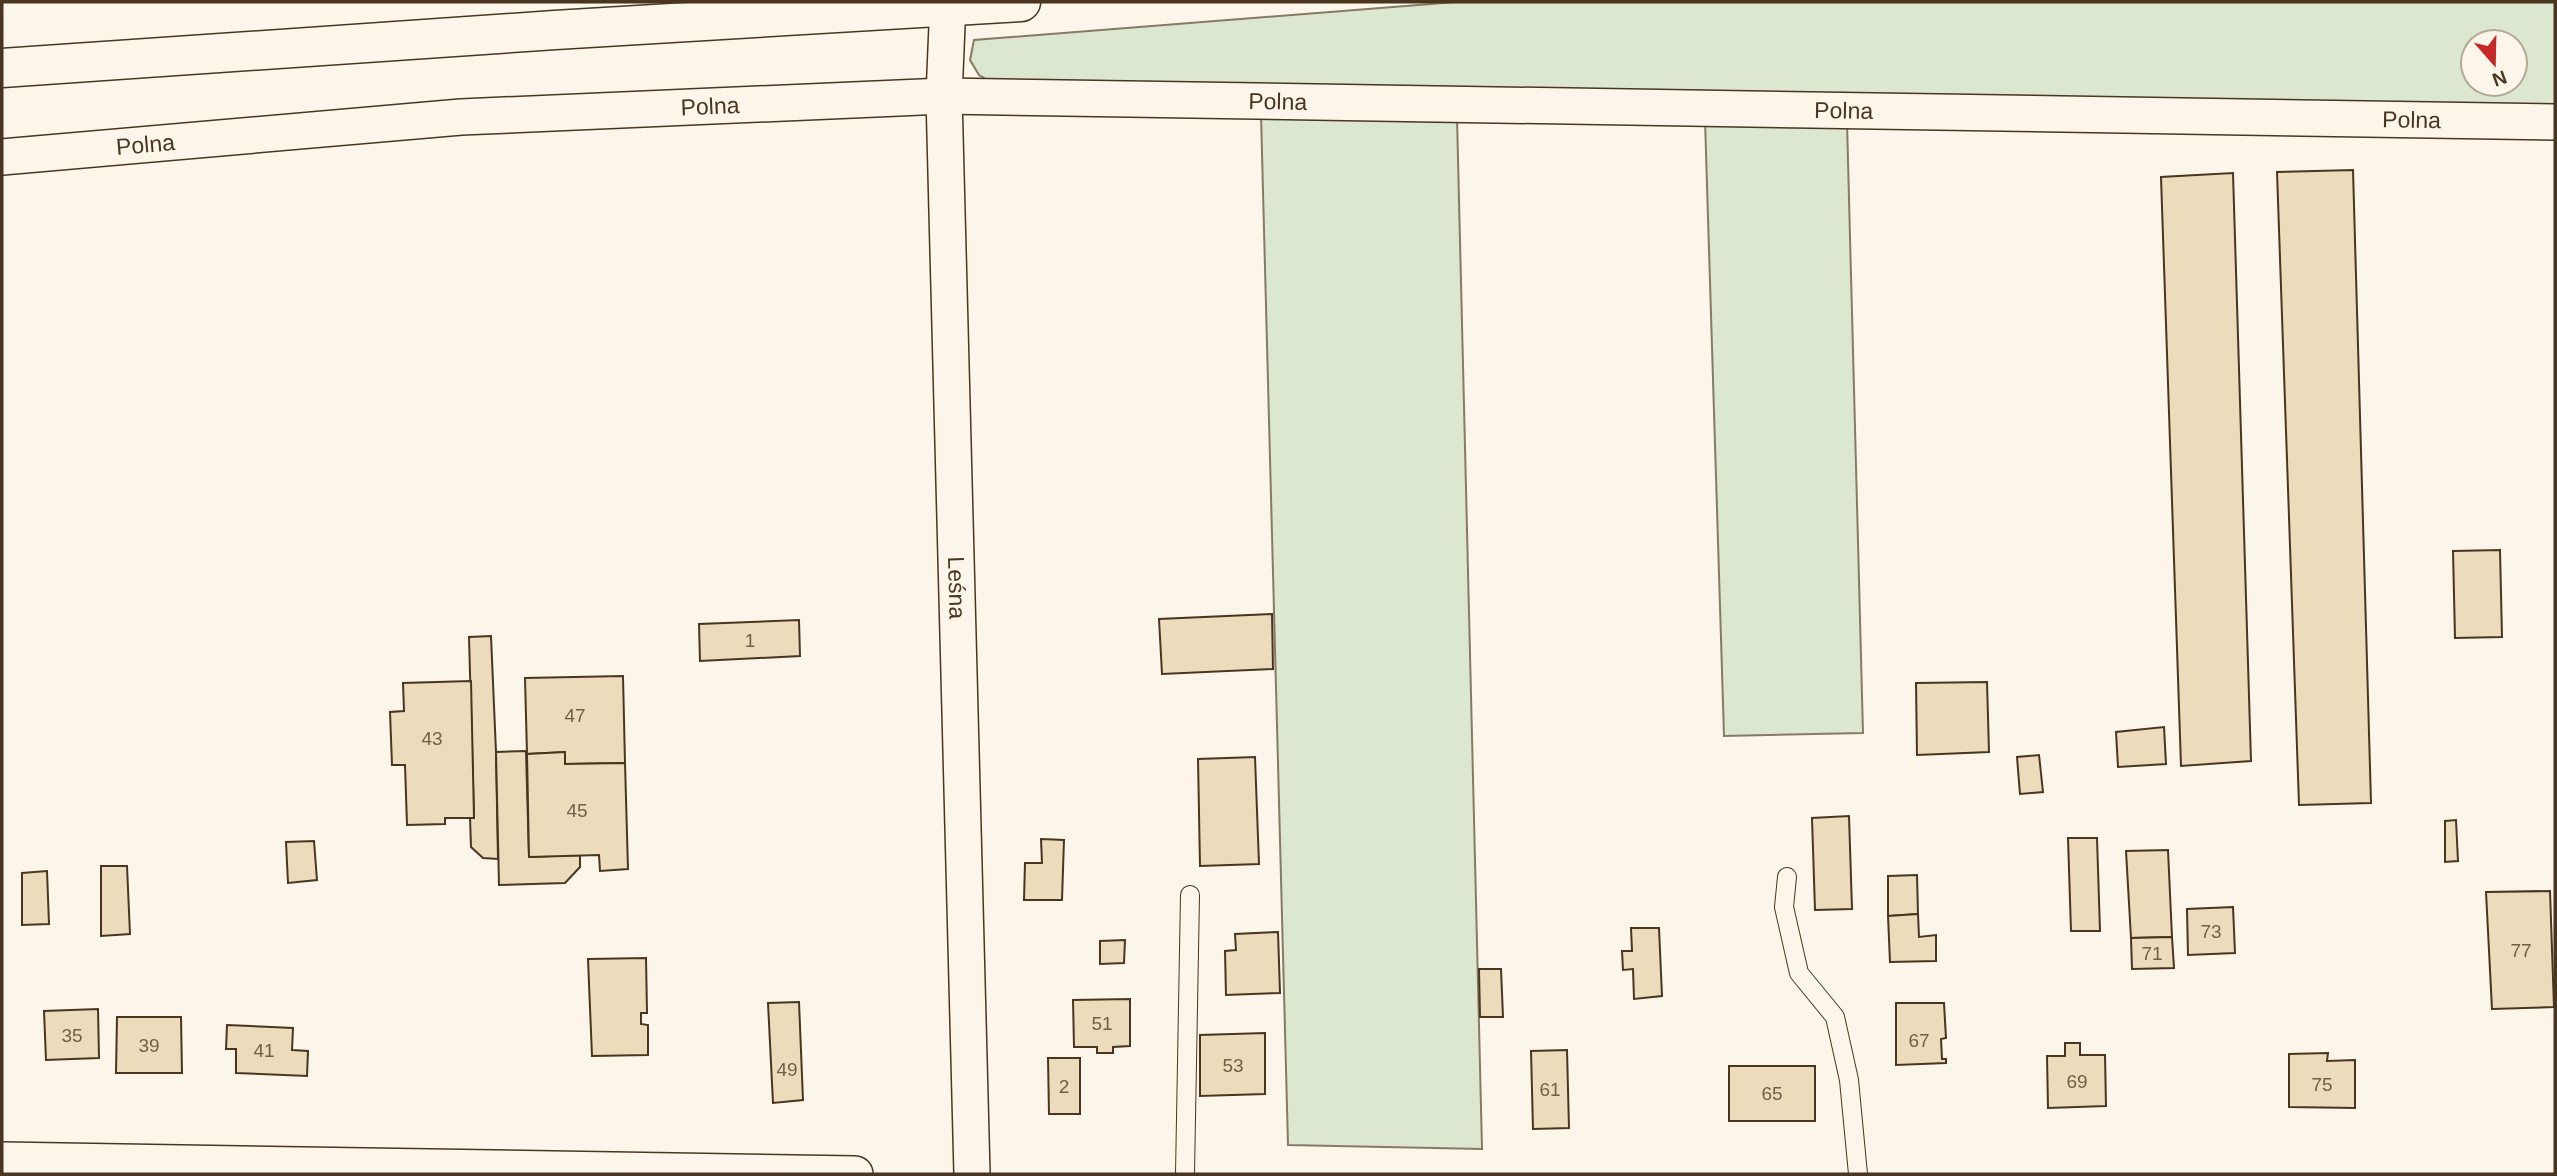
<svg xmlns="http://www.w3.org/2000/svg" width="2557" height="1176" font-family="Arial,sans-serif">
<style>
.green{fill:#dce7d0;stroke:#887966;stroke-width:2;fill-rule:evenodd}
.building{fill:#ecdcbc;stroke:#4a3520;stroke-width:2}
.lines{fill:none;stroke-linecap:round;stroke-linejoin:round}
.lane-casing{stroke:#4a3520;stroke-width:20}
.street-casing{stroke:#4a3520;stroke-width:38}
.primary-casing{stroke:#4a3520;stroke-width:41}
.lane{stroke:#fbf6e9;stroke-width:18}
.street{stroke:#fbf6e9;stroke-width:35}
.primary{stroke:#fbf6e9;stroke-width:38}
.labels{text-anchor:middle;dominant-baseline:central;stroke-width:5;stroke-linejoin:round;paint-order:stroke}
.number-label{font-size:19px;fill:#725f47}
.street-label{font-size:23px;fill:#4a3520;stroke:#fbf6e9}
</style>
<rect width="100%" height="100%" fill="#fbf6e9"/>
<g class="green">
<path d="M1456 2H2555V107L991 82 979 75 970 60 974 40ZM2473 42H2515V84H2473Z"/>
<path d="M1261 115 1457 117 1482 1149 1288 1145Z"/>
<path d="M1705 120 1847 122 1863 733 1724 736Z"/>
</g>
<g class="building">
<path d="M2353 170 2371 803 2299 805 2277 172Z"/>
<path d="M2233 173 2251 761 2181 766 2161 177Z"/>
<path d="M2500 550 2502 637 2455 638 2453 551Z"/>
<path d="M1272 614 1273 669 1162 674 1159 619Z"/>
<path d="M799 620 800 656 700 661 699 624Z"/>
<path d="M491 636 496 752 498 859 483 858 471 847 470 817 474 818 469 637Z"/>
<path d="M623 676 625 763 565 764V752L527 754 525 678Z"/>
<path d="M471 681 474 818H445V824L407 825 405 765H392L390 712 404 711 403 683Z"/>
<path d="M1987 682 1989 752 1917 755 1916 683Z"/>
<path d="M2164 727 2166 764 2118 767 2116 732Z"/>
<path d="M526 751 529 857 580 855V867L565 883 499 885 496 752Z"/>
<path d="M565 752V764L625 763 628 869 600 871 599 855 529 857 527 754Z"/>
<path d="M2039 755 2043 792 2020 794 2017 757Z"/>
<path d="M1255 757 1259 864 1200 866 1198 759Z"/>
<path d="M1849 816 1852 909 1815 910 1812 818Z"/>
<path d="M2456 820 2458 861 2445 862V821Z"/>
<path d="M2068 838H2097L2100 931H2071Z"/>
<path d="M1041 839 1064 840 1062 900H1024L1025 863H1042Z"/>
<path d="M314 841 317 880 288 883 286 842Z"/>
<path d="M2168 850 2172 937 2131 938 2126 851Z"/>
<path d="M101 866H127L130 934 101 936Z"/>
<path d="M47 871 49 924 22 925V873Z"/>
<path d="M1917 875 1918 914 1888 916V876Z"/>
<path d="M2550 891 2554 1007 2492 1009 2486 892Z"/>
<path d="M2233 907 2235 953 2188 955 2187 909Z"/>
<path d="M1918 914 1919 937 1936 935V961L1890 962 1888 916Z"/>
<path d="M1631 928H1659L1662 996 1634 999 1633 969 1623 970 1622 951H1632Z"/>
<path d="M1278 932 1280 993 1226 995 1225 951 1236 950 1235 934Z"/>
<path d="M2172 937 2174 968 2132 969 2131 938Z"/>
<path d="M1125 940 1124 963 1100 964V941Z"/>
<path d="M646 958 647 1013H641V1024L648 1025V1055L592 1056 588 959Z"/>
<path d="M1479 969H1501L1503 1017H1480Z"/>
<path d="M1130 999V1046L1113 1047V1053H1097V1047H1074L1073 1000Z"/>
<path d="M799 1002 803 1100 773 1103 768 1003Z"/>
<path d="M1896 1003H1944L1946 1038 1941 1039 1942 1059H1946V1063L1896 1065Z"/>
<path d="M98 1009 99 1058 46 1060 44 1011Z"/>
<path d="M117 1017H181L182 1073H116Z"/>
<path d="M227 1025 293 1028 292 1050 308 1051 307 1076 236 1073V1049H226Z"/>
<path d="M1265 1033V1094L1200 1096V1035Z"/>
<path d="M2065 1043H2080V1055H2105L2106 1106 2048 1108 2047 1056H2065Z"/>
<path d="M1567 1050 1569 1128 1533 1129 1531 1051Z"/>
<path d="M2328 1053 2327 1061 2355 1060V1108L2289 1107V1054Z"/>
<path d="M1048 1058H1080V1114H1049Z"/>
<rect x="1729" y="1066" width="86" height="55"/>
</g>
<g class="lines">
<g class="lane-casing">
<g id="lane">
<path d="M1787 877 1784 907 1799 973 1835 1017 1849 1080 1858 1174"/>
<path d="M1185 1174 1190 895"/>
</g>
</g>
<g class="street-casing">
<g id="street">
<path id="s1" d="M948 2 944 96 972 1174"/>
<path id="s2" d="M2 157 461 117 944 96 2555 122"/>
<path d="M2 1160 855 1174"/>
</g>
</g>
<g class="primary-casing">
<path id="primary" d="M2 68 555 30 1021 2"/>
</g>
<use href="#lane" class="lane"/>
<use href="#street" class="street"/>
<use href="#primary" class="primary"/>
</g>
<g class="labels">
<g class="number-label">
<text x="750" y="640">1</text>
<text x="575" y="715">47</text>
<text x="432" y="738">43</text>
<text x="577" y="810">45</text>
<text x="2211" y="931">73</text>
<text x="2521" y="950">77</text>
<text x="2152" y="953">71</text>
<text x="1102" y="1023">51</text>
<text x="72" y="1035">35</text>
<text x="1919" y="1040">67</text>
<text x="149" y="1045">39</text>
<text x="264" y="1050">41</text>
<text x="1233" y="1065">53</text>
<text x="787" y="1069">49</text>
<text x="2077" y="1081">69</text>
<text x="2322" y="1084">75</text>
<text x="1064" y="1086">2</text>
<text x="1550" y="1089">61</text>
<text x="1772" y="1093">65</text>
</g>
<g class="street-label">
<text stroke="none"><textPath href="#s2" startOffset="1278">Polna</textPath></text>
<text stroke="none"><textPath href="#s2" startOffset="710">Polna</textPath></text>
<text stroke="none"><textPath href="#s2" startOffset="1844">Polna</textPath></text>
<text stroke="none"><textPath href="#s2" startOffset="2412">Polna</textPath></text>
<text stroke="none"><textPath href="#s2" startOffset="144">Polna</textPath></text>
<text stroke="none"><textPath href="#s1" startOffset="586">Leśna</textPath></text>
</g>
</g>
<rect width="2557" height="1176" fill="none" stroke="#4a3520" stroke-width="7"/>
<g transform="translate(2494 63) rotate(160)"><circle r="33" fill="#fbf6e9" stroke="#b4a999" stroke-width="2"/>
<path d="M0-5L12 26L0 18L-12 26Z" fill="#c62828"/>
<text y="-10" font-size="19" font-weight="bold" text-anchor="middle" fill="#4a3520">N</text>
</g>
</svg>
